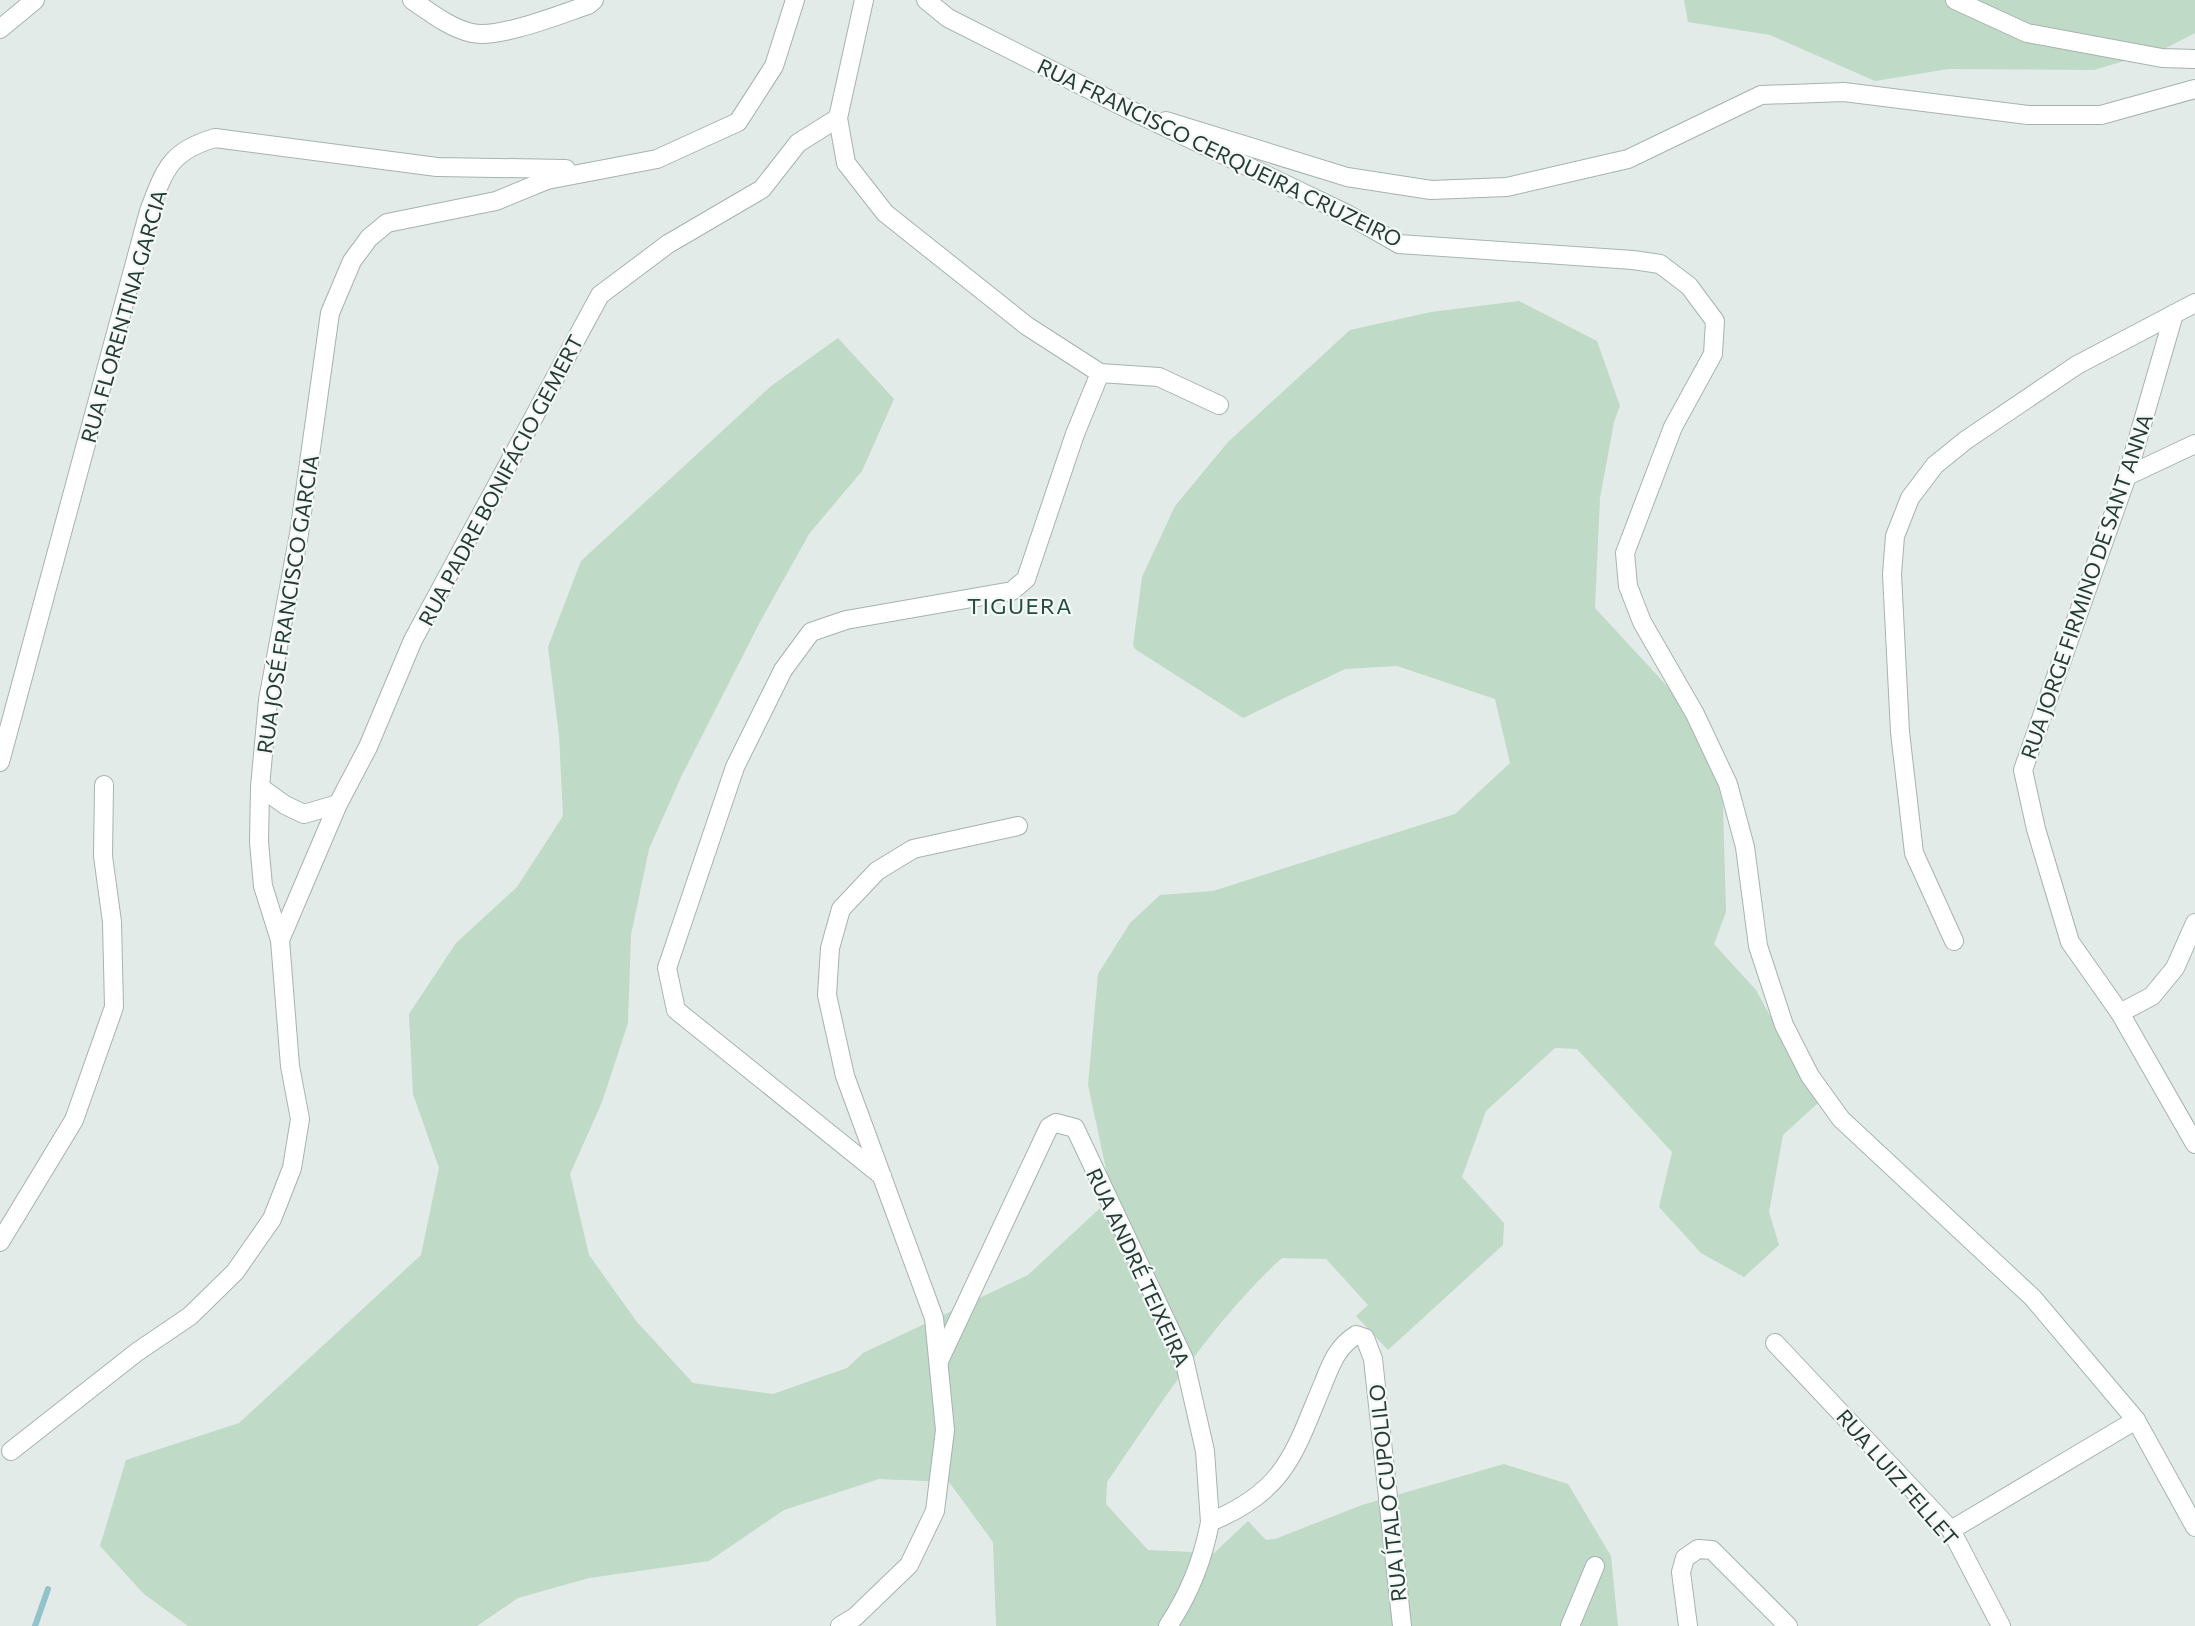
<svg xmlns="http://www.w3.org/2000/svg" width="2195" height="1626" font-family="Commissioner,sans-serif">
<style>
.green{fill:#bfdac6}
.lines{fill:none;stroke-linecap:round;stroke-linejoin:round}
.stream{stroke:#92c2ca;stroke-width:6}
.minor-casing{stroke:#a6b3af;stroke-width:20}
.secondary-casing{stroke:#a3b6af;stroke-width:20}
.minor{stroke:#fff;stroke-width:18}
.secondary{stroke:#fff;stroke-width:18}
.labels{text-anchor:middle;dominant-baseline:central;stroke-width:4.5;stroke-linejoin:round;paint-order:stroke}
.street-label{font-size:21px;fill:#253b35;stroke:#f4f8f6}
.neighbourhood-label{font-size:22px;letter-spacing:1.5px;fill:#234b40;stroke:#f4f8f6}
</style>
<rect width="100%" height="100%" fill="#e3ebe8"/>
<g class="green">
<path d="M1684 0H2195V33L2164 49 2094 70 1948 69 1875 81 1770 35 1688 22Z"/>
<path d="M1519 301 1597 341 1620 406 1614 422 1600 498 1595 608 1680 700 1711 757 1723 805 1726 912 1714 944 1756 990 1818 1103 1783 1135 1769 1212 1779 1245 1744 1277 1701 1253 1659 1207 1672 1152 1577 1049 1555 1048 1486 1111 1462 1177 1504 1223 1503 1245 1388 1350 1356 1316 1368 1305 1326 1259 1282 1258C1212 1322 1161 1404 1107 1482L1106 1504 1148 1550 1214 1553 1248 1521 1266 1540 1275 1539 1362 1505 1504 1464 1568 1484 1611 1556 1618 1626H996L993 1542 949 1482 879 1479 784 1510 709 1561 589 1578 518 1598 477 1626H188L144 1594 100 1546 126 1460 239 1423 421 1255 439 1168 413 1094 409 1014 456 943 517 887 563 816 559 735 548 647 581 561 771 386 838 338 894 399 862 471 809 534 761 620 681 777 649 849 631 935 628 1023 602 1102 570 1174 589 1255 637 1322 693 1383 773 1394 847 1368 863 1353 1028 1275 1112 1197 1088 1085 1098 974 1130 923 1160 895 1213 891 1455 814 1510 763 1495 699 1397 666 1345 669 1243 718 1135 649 1133 645 1142 577 1175 506 1228 442 1350 330 1431 312Z"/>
</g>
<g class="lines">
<path class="stream" d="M35 1626 48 1589"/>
<g class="minor-casing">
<g id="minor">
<path d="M412 0C431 13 450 28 472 33 499 39 561 14 588 5L594 0"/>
<path d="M864 0 838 118 846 163 885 213 1027 326 1100 373 1159 377 1219 405"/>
<path d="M1955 0 2027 33 2162 58 2195 59"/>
<path d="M0 29 35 0"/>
<path d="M1166 121 1347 177 1431 190 1507 187 1628 159 1761 95 1844 92 2028 115H2101L2195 89"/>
<path d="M2174 314 2127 476 2023 770 2036 829 2070 942 2120 1013 2195 1144"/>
<path d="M2127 476 2195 444"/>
<path d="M0 762 149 211C165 169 170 151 215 138L437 167 566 169"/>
<path d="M260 787 285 805 304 814 338 804"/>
<path d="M280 940 338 804 368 747 413 640 600 295 668 244 762 189 798 143 838 118"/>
<path d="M1954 941 1914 853 1900 732 1892 574 1895 536 1910 498 1935 465 1966 440 2077 365 2195 303"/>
<path d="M2120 1013 2152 996 2175 968 2195 923"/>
<path d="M882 1176 676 1010 667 968 735 767 783 670 811 632 846 620 1012 591 1026 579 1075 434 1100 373"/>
<path d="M0 1242 74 1120 114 1007 112 922 103 856 104 785"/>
<path d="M1775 1343 1951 1530 2001 1626"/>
<path d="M939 1361 1049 1127 1056 1123 1075 1128 1184 1359 1205 1451 1210 1522C1286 1491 1294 1453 1323 1384 1331 1364 1337 1347 1356 1335L1365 1338 1373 1359 1402 1626"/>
<path d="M11 1451 137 1352 190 1316 235 1272 272 1219 292 1168 300 1119 290 1066 280 940 263 886 259 842 260 787 268 700 299 534 330 313 352 261 369 238 387 223 496 201 547 180 657 159 738 122 774 66 795 0"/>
<path d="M1951 1530 2136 1420"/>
<path d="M840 1626 855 1617 909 1565 935 1511 945 1430 934 1318 845 1076 827 995 830 948 841 909 877 871 913 849 1018 826"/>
<path d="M1168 1626C1190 1593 1203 1560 1210 1522"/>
<path d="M1570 1626 1595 1566"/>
<path d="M1688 1626 1681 1572 1685 1558 1698 1549 1712 1550 1788 1626"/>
</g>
</g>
<g class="secondary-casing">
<path id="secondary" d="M926 0 948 18 1130 110 1345 213 1399 244 1633 260 1660 264 1689 286 1715 321 1713 354 1673 427 1625 553 1628 586 1642 622 1695 714 1728 784 1745 847 1758 946 1784 1025 1810 1076 1841 1119 2033 1298 2136 1420 2195 1527"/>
</g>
<use href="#minor" class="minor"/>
<use href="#secondary" class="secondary"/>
</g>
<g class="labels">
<g class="street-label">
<text transform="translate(1220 152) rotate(26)">RUA FRANCISCO CERQUEIRA CRUZEIRO</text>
<text transform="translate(123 316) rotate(-74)">RUA FLORENTINA GARCIA</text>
<text transform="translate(500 480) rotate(-62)">RUA PADRE BONIFÁCIO GEMERT</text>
<text transform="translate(2086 586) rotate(-71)">RUA JORGE FIRMINO DE SANT ANNA</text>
<text transform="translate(287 604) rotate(-81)">RUA JOSÉ FRANCISCO GARCIA</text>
<text transform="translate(1139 1267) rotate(65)">RUA ANDRÉ TEIXEIRA</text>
<text transform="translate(1898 1477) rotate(49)">RUA LUIZ FELLET</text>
<text transform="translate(1387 1493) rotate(-96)">RUA ÍTALO CUPOLILO</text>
</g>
<g class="neighbourhood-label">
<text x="1020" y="605">TIGUERA</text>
</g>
</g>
</svg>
